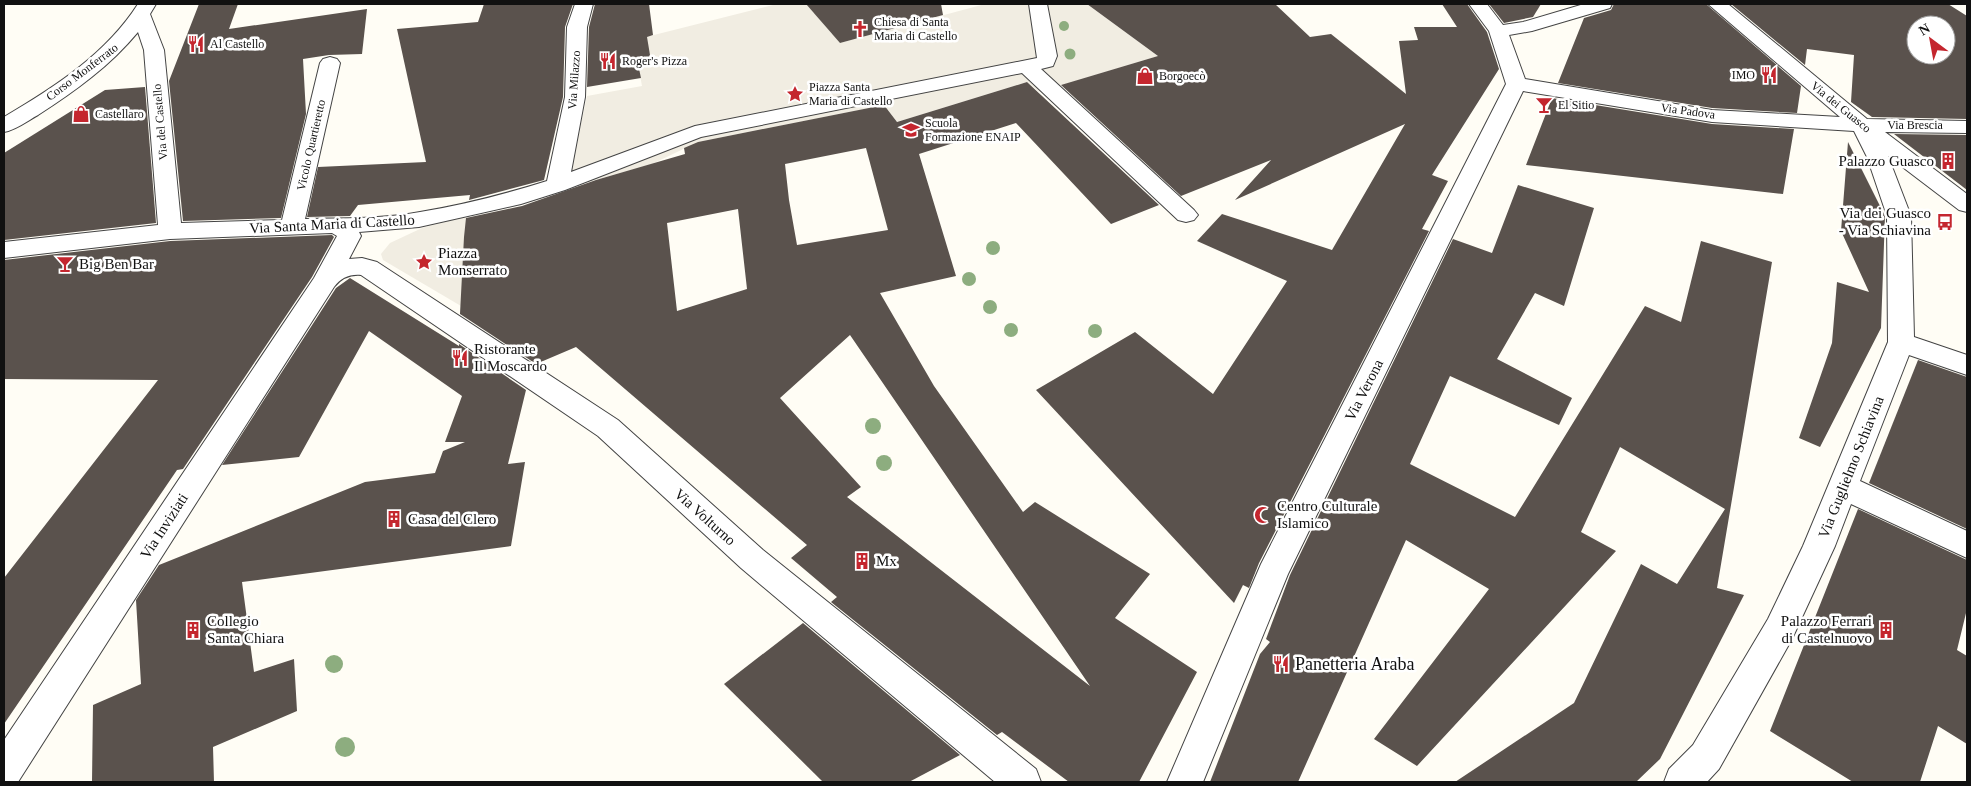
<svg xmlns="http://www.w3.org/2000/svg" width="1971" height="786" font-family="'Times New Roman',serif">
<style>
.plaza{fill:#f1ede2}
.building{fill:#5a524d;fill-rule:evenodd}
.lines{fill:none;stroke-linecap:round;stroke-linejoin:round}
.street-casing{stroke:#444;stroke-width:2}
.street{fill:#fff;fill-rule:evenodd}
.tree{fill:#8dad7f}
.labels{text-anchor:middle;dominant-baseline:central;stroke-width:5;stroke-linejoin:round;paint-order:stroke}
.far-poi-label{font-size:12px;fill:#111;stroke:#fff;text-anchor:start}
.far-street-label{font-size:12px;fill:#111;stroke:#fff}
.poi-label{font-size:15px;fill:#111;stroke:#fff;text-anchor:start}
.street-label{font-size:15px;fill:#111;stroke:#fff}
.near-poi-label{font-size:18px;fill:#111;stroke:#fff;text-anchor:start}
</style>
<rect width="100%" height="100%" fill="#fffdf5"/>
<g class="plaza">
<path d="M777 4H806L840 43 985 4H1087L1158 56 1039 92 1027 82 897 122 884 105 698 142 652 164 567 188 587 96 642 86 638 64 651 61 646 37Z"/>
<path d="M467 216 461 306 383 260 381 254 390 243 422 228Z"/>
</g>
<g class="building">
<path d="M199 4H238L229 29 367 9 362 54 329 55 303 59 306 114 281 218 183 221 169 81Z"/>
<path d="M484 4H573L565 27 563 97 544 180 469 200 470 195 358 205 350 216 307 217 318 167 426 162 397 29 478 22Z"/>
<path d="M595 4H649L653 35 647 37 651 61 638 64 641 78 587 87 589 27Z"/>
<path d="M806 4H941L943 15 840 43Z"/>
<path d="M1087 4H1275L1310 37 1331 34 1406 94 1399 41 1418 40 1414 27H1457L1442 4H1467L1487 32 1499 69 1432 175 1448 181 1422 229 1429 231 1259 563 1249 588 1243 585 1234 603 1036 390 1135 332 1213 394 1287 281 1197 241 1222 214 1332 250 1405 124 1235 200 1271 160 1181 196 1061 85 1158 56Z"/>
<path d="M1489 4H1541L1533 17 1504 23Z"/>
<path d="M1614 4H1706L1801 86 1797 113 1712 108 1558 83 1584 18 1611 10Z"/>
<path d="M1731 4H1948L1967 16V119L1872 117 1851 102 1854 55 1807 49 1805 65ZM1916 25H1946V55H1916Z"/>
<path d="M1027 82 1159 205 1111 224 1016 123 919 154 956 276 880 293 934 386 1023 512 1035 502 1150 574 1115 618 1197 672 1139 782H1069L1002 732 997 735 831 602 837 597 791 558 807 545 576 347 536 364 460 314 464 237 466 218 522 206 596 180 685 154 684 148 698 142 884 105 897 122ZM866 148 888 230 797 245 789 200 785 164ZM738 209 747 289 677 311 667 223ZM850 335 1090 686 847 497 861 487 780 398Z"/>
<path d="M145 87 156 223 4 240V153L105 90Z"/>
<path d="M1552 98 1712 124 1794 129 1783 194 1526 165Z"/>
<path d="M1894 134 1967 135V190Z"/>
<path d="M1848 142 1885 216 1881 328 1820 447 1799 438 1832 343 1837 282 1869 292 1841 231Z"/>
<path d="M1518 185 1594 208 1564 306 1535 293 1497 359 1572 398 1559 425 1450 376 1410 464 1515 517 1645 306 1681 322 1701 241 1772 262 1717 588 1744 595 1660 759 1636 782H1455L1574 703 1641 564 1677 584 1725 509 1620 447 1581 532 1616 551 1417 766 1374 739 1489 589 1406 540 1298 782H1210L1260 654 1270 642 1266 639 1290 575 1453 239 1492 253Z"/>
<path d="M332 235 334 237 312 277 183 469 177 470 4 724V578L158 380 4 379V260L170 241Z"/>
<path d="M350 278 459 346V344L526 390 508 464 525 462 511 546 242 582 254 672 294 659 297 711 213 747 214 782H92L93 705 141 684 136 600 159 565 365 482 435 473 443 451 465 442H445L462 396 369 331 299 457 222 465 336 288Z"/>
<path d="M1918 360 1967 377V529L1869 483Z"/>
<path d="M1858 509 1967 560V609L1957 650 1967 656V744L1938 726 1920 782H1853L1770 731Z"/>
<path d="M803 623 960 755 909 782H823L724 684Z"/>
</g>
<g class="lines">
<g class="street-casing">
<g id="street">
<path d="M138 4H156L150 14 164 50 181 223 282 220 320 63 323 59 330 57 337 59 340 63 305 219C343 218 383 219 420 212 463 205 505 194 547 181L565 97 567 27 575 4H593L587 27 585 97 571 172 695 126 1037 58 1029 4H1047L1057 56 1053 66 1041 69 1194 210 1198 215 1194 220 1186 222 1178 220 1022 73 701 137 565 190 521 204 419 227 359 232 361 236 349 259 362 258 377 262 618 420 763 550 1036 769 1041 782H995L741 568 598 436 361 275C349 274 341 278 334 287L18 782H4V740L314 278 337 236 332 233 170 239 4 258V242L158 225 144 50 138 32C110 66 75 91 38 115 27 121 16 130 4 132V117C55 87 106 54 138 4Z"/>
<path d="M1469 4H1487L1503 25 1523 22 1584 4H1612L1610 8 1532 31 1509 35 1525 79 1712 110 1840 117 1708 4H1728L1867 119 1967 121V133L1885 132 1967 194V212L1959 210 1888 156 1911 216 1914 337 1967 355V375L1909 355 1860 481 1967 531V558L1851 504 1835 546 1792 639 1719 769 1707 782H1664L1669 769 1693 745 1768 619 1803 546 1888 342 1887 216 1867 157 1854 131 1712 122 1523 91 1288 574 1203 782H1167L1261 564 1506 84 1489 31Z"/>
</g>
</g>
<use href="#street" class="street"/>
</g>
<g class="tree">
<circle cx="1064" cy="26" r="5"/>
<circle cx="1070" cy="54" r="5.5"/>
<circle cx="993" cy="248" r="7"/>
<circle cx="969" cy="279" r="7"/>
<circle cx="990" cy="307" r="7"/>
<circle cx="1011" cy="330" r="7"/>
<circle cx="1095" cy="331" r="7"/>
<circle cx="873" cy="426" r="8"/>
<circle cx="884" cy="463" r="8"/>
<circle cx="334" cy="664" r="9"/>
<circle cx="345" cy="747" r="10"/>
</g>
<defs>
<g id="church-bare" transform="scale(1.35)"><path d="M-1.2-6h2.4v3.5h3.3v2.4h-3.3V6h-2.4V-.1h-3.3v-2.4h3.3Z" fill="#c4262e" stroke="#fff" stroke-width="2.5" paint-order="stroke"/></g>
<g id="restaurant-bare" transform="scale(1.35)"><path d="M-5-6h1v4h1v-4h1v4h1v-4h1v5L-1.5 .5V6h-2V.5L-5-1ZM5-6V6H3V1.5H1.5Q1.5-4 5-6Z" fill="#c4262e" stroke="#fff" stroke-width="2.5" paint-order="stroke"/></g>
<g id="shop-bare" transform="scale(1.35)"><path d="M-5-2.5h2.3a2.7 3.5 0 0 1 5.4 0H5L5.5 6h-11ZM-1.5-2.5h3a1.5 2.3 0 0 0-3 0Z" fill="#c4262e" stroke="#fff" stroke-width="2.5" paint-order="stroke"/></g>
<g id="sight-bare" transform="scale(1.35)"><path d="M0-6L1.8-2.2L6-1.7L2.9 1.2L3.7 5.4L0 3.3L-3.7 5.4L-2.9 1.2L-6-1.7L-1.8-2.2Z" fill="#c4262e" stroke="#fff" stroke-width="2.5" paint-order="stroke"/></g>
<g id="bar-bare" transform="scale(1.35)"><path d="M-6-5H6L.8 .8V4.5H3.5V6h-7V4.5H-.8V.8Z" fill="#c4262e" stroke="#fff" stroke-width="2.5" paint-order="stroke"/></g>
<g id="school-bare" transform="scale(1.35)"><path d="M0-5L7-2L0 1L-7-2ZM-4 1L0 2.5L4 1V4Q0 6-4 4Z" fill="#c4262e" stroke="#fff" stroke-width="2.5" paint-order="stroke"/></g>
<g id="building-bare" transform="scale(1.35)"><path d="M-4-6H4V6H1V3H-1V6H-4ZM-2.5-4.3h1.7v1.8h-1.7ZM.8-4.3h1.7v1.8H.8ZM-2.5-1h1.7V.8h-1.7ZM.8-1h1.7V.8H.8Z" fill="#c4262e" stroke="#fff" stroke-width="2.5" paint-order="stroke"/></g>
<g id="bus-bare" transform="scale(1.35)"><path d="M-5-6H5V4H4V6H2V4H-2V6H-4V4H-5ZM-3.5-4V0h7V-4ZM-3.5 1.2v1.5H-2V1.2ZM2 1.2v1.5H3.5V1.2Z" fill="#c4262e" stroke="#fff" stroke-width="2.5" paint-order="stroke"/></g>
<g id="mosque-bare" transform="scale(1.35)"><path d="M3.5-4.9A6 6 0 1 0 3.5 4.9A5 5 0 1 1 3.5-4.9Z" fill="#c4262e" stroke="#fff" stroke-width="2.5" paint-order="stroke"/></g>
</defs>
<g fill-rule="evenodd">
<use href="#church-bare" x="860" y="29"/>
<use href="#restaurant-bare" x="196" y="44"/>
<use href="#restaurant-bare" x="608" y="61"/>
<use href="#restaurant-bare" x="1769" y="75"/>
<use href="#shop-bare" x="1145" y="76"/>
<use href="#sight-bare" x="795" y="94"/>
<use href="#bar-bare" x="1544" y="105"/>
<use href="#shop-bare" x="81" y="114"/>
<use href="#school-bare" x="911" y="130"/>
<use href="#building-bare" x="1948" y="161"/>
<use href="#bus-bare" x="1945" y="222"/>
<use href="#sight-bare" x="424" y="262"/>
<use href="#bar-bare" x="65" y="264"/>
<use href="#restaurant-bare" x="460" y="358"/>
<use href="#mosque-bare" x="1263" y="515"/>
<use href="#building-bare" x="394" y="519"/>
<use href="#building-bare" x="862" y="561"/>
<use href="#building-bare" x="193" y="630"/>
<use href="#building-bare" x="1886" y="630"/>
<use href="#restaurant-bare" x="1281" y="664"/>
</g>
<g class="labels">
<g class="far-poi-label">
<text x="874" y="22">Chiesa di Santa<tspan x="874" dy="14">Maria di Castello</tspan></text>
<text x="210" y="44">Al Castello</text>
<text x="622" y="61">Roger's Pizza</text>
<text x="1755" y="75" text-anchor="end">IMO</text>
<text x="1159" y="76">Borgoecò</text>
<text x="809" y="87">Piazza Santa<tspan x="809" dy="14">Maria di Castello</tspan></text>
<text x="1558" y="105">El Sitio</text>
<text x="95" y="114">Castellaro</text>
<text x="925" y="123">Scuola<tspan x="925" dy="14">Formazione ENAIP</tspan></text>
</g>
<g class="far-street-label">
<text transform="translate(82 72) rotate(-37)">Corso Monferrato</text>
<text transform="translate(574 80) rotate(-86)">Via Milazzo</text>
<text transform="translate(1841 107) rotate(39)">Via dei Guasco</text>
<text transform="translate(1688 111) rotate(8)">Via Padova</text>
<text transform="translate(160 122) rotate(-95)">Via del Castello</text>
<text x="1915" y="125">Via Brescia</text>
<text transform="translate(311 145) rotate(-77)">Vicolo Quartieretto</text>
</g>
<g class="poi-label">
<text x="1934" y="161" text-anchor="end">Palazzo Guasco</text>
<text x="1931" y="213" text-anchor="end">Via dei Guasco<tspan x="1931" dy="17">- Via Schiavina</tspan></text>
<text x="438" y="253">Piazza<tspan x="438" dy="17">Monserrato</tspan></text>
<text x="79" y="264">Big Ben Bar</text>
<text x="474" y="349">Ristorante<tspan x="474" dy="17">Il Moscardo</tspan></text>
<text x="1277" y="506">Centro Culturale<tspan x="1277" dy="17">Islamico</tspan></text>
<text x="408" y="519">Casa del Clero</text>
<text x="876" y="561">Mx</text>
<text x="207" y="621">Collegio<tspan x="207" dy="17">Santa Chiara</tspan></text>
<text x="1872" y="621" text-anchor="end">Palazzo Ferrari<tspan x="1872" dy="17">di Castelnuovo</tspan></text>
</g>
<g class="street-label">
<text transform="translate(332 224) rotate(-3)">Via Santa Maria di Castello</text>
<text transform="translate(1364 390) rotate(-63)">Via Verona</text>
<text transform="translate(1851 467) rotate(-68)">Via Guglielmo Schiavina</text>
<text transform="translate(705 517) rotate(42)">Via Volturno</text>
<text transform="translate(164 526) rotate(-57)">Via Inviziati</text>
</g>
<g class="near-poi-label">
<text x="1295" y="664">Panetteria Araba</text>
</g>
</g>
<rect width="1971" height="786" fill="none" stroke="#111111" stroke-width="10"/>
<g transform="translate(1931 40) rotate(328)"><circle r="24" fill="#ffffff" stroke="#a0a0a0"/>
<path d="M0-4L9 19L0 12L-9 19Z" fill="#c4262e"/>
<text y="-8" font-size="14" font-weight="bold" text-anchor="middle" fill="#111111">N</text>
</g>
</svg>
